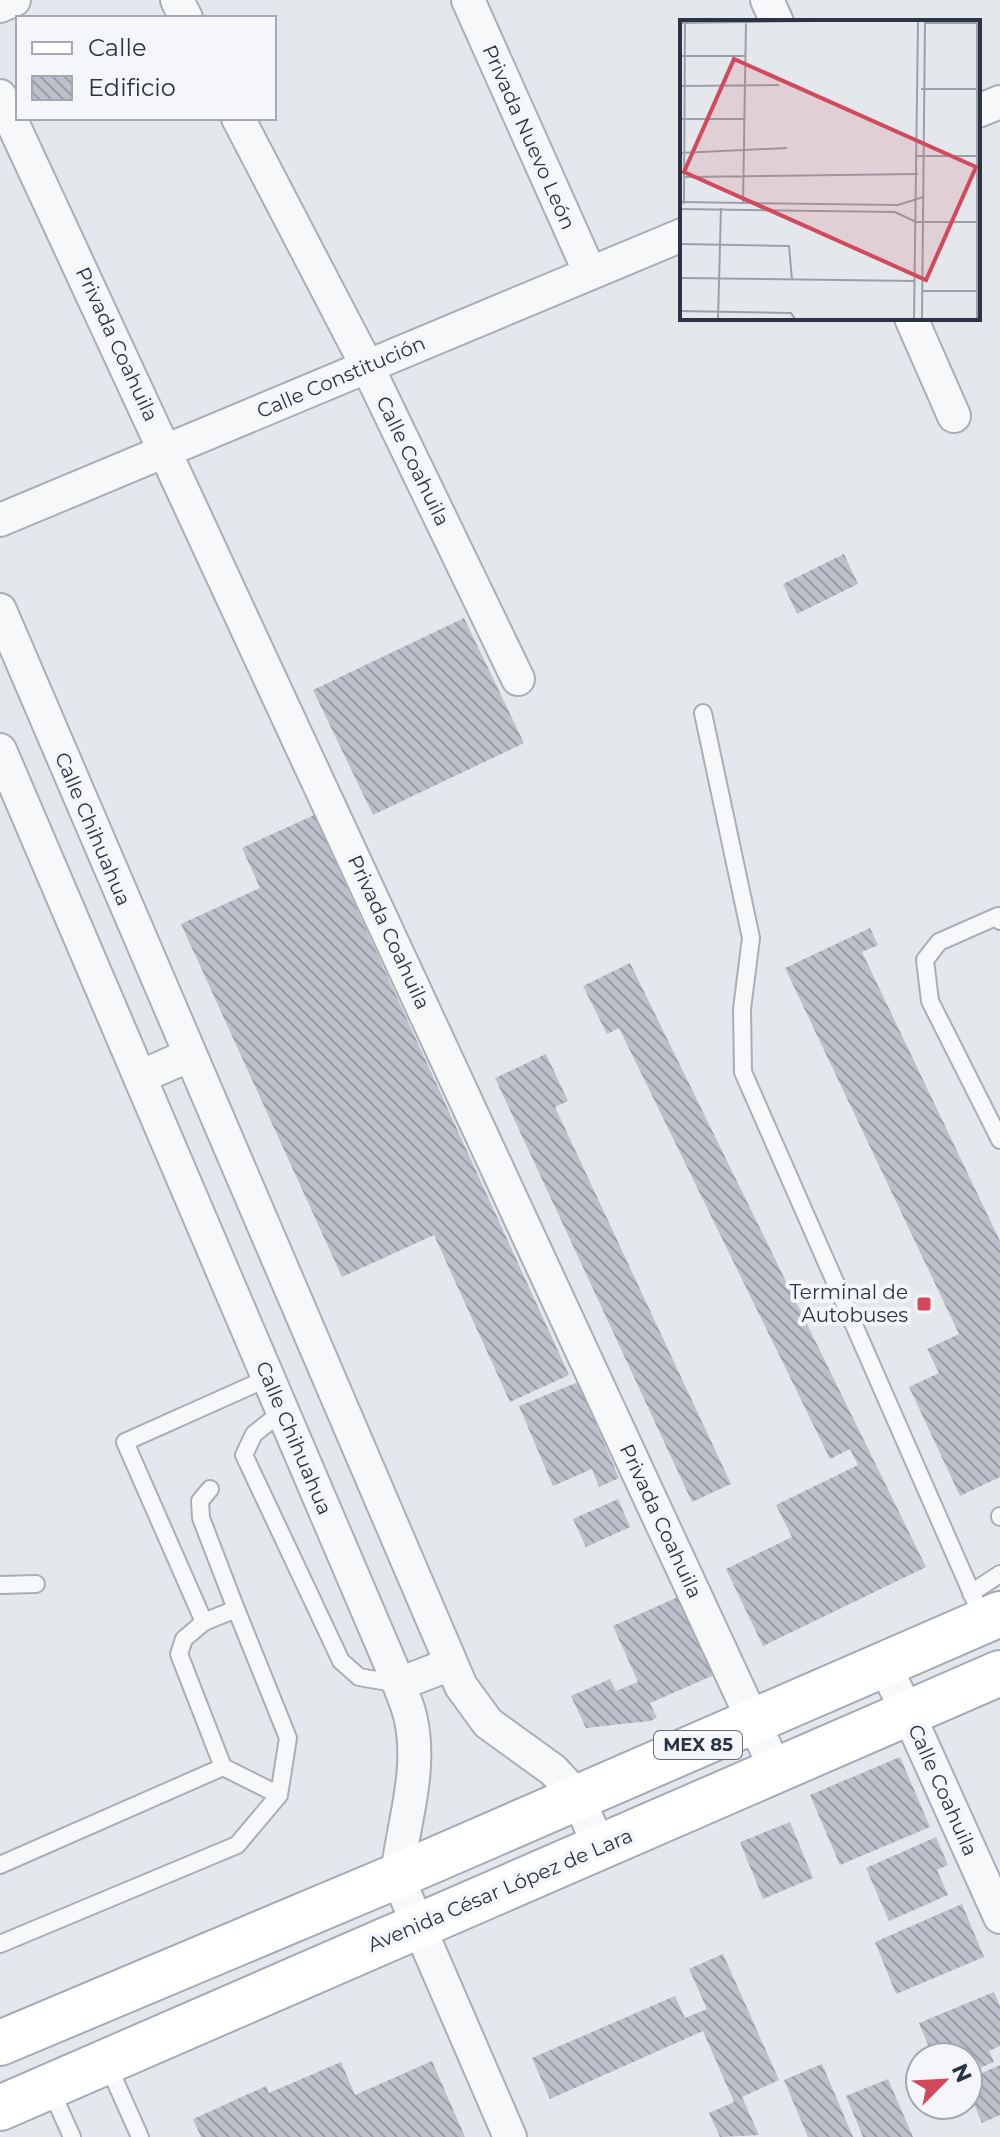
<svg xmlns="http://www.w3.org/2000/svg" width="1000" height="2137" font-family="Montserrat,sans-serif">
<style>
.building{fill:url(#building-back-hatch)}
.lines{fill:none;stroke-linecap:round;stroke-linejoin:round}
.lane-casing{stroke:#a9aeb7;stroke-width:20}
.street-casing{stroke:#a9aeb7;stroke-width:36}
.primary-casing{stroke:#a3abb8;stroke-width:48}
.lane{stroke:#f7f8fa;stroke-width:16}
.street{stroke:#f7f8fa;stroke-width:32}
.primary{stroke:#fff;stroke-width:44}
.poi-dot{fill:#d1495b;stroke:#f4f6f9;stroke-width:3}
.labels{text-anchor:middle;dominant-baseline:central;stroke-width:8;stroke-linejoin:round;paint-order:stroke}
.shield{fill:#f4f6f9;stroke:#676e7b;stroke-width:2}
.shield-label{font-size:18px;font-weight:bold;fill:#2b3445}
.street-label{font-size:20px;fill:#2b3445;stroke:#f4f6f9}
.poi-label{font-size:20px;fill:#2b3445;stroke:#f4f6f9;text-anchor:end}
.inset-road{fill:none;stroke:#9a9fa9;stroke-width:2}
.view{fill:#d1495b;fill-opacity:0.15;stroke:#d1495b;stroke-width:4}
.inset-edge{fill:none;stroke:#2b3445;stroke-width:4}
</style>
<defs>
<pattern id="building-back-hatch" width="6" height="6" patternUnits="userSpaceOnUse" patternTransform="scale(2)"><rect width="6" height="6" fill="#bbc0ca"/><path d="M-1 5l2 2M0 0l6 6M5-1l2 2" fill="none" stroke="#989da6"/></pattern>
</defs>
<rect width="100%" height="100%" fill="#e4e7ec"/>
<g class="building">
<path d="M844 554 858 584 797 614 783 584Z"/>
<path d="M464 618 524 743 373 815 313 690Z"/>
<path d="M314 815 569 1375 510 1402 434 1235 342 1277 181 924 260 888 242 848Z"/>
<path d="M870 928 878 945 862 952 1000 1241V1477L960 1496 909 1387 939 1373 927 1349 959 1334 785 968Z"/>
<path d="M630 963 926 1567 763 1646 726 1569 792 1537 776 1505 858 1465 850 1449 830 1459 619 1028 607 1034 583 986Z"/>
<path d="M546 1054 568 1101 555 1107 731 1484 692 1502 495 1078Z"/>
<path d="M578 1382 619 1478 599 1487 592 1469 553 1486 519 1406Z"/>
<path d="M618 1499 630 1527 586 1547 573 1519Z"/>
<path d="M678 1597 714 1675 650 1703 657 1718 650 1721 586 1728 571 1696 610 1679 616 1691 638 1682 613 1626Z"/>
<path d="M900 1757 930 1827 840 1865 810 1795Z"/>
<path d="M790 1822 813 1878 763 1899 740 1842Z"/>
<path d="M936 1837 948 1865 937 1870 948 1895 889 1921 866 1868Z"/>
<path d="M962 1904 984 1957 896 1994 875 1942Z"/>
<path d="M723 1954 779 2080 742 2097 759 2135 720 2137 709 2113 734 2102 703 2031 550 2099 532 2058 675 1996 685 2018 707 2009 689 1969Z"/>
<path d="M994 1992 1000 2006V2046L989 2051 994 2062 968 2073V2057H933L919 2023Z"/>
<path d="M432 2061 465 2137H201L193 2119 266 2086 269 2093 341 2062 355 2095Z"/>
<path d="M822 2064 853 2137H808L784 2080Z"/>
<path d="M1000 2065V2115L982 2123 968 2090V2079Z"/>
<path d="M888 2079 913 2137H863L846 2096Z"/>
</g>
<g class="lines">
<g class="lane-casing">
<g id="lane">
<path d="M703 713 751 938 742 1009 743 1072 983 1619"/>
<path d="M1000 921 998 916 939 942 925 960 930 1001 1000 1140"/>
<path d="M283 1411 254 1434 244 1455 341 1661 359 1677 399 1684"/>
<path d="M210 1489 200 1501 201 1518 236 1609"/>
<path d="M1000 1516V1517"/>
<path d="M0 1585 36 1584"/>
<path d="M971 1593 1000 1574"/>
<path d="M204 1622 184 1639 179 1654 223 1767"/>
<path d="M0 1865 223 1767 279 1795"/>
<path d="M0 1944 237 1845 279 1795 288 1738 236 1609 204 1622 125 1442 268 1378"/>
<path d="M107 2063 140 2137"/>
<path d="M50 2088 72 2137"/>
</g>
</g>
<g class="street-casing">
<g id="street">
<path d="M177 0 186 18"/>
<path d="M468 0 590 273"/>
<path d="M767 0 777 22"/>
<path d="M0 6 14 0"/>
<path d="M0 96 776 1770"/>
<path d="M978 111 1000 102"/>
<path d="M238 118 367 366 518 679"/>
<path d="M911 318 954 416"/>
<path d="M0 520 682 235"/>
<path d="M0 610 461 1686 488 1723 553 1770 578 1797 599 1847"/>
<path d="M0 750 399 1684C403 1696 409 1708 411 1720 422 1772 403 1824 397 1876L510 2137"/>
<path d="M140 1077 190 1055"/>
<path d="M884 1665 908 1713 1000 1917"/>
<path d="M399 1684 451 1664"/>
</g>
</g>
<g class="primary-casing">
<g id="primary">
<path d="M0 2043 397 1876 1000 1614"/>
<path d="M0 2108 1000 1673"/>
</g>
</g>
<use href="#lane" class="lane"/>
<use href="#street" class="street"/>
<use href="#primary" class="primary"/>
</g>
<rect class="poi-dot" x="916" y="1296" width="16" height="16" rx="4"/>
<g class="labels">
<rect class="shield" x="654" y="1731" width="88" height="28" rx="6"/>
<g class="shield-label">
<text x="698" y="1745">MEX 85</text>
</g>
<g class="street-label">
<text transform="translate(529 137) rotate(66)">Privada Nuevo León</text>
<text transform="translate(117 344) rotate(65)">Privada Coahuila</text>
<text transform="translate(341 377) rotate(-23)">Calle Constitución</text>
<text transform="translate(413 461) rotate(64)">Calle Coahuila</text>
<text transform="translate(93 829) rotate(67)">Calle Chihuahua</text>
<text transform="translate(389 932) rotate(65)">Privada Coahuila</text>
<text transform="translate(294 1438) rotate(67)">Calle Chihuahua</text>
<text transform="translate(661 1521) rotate(65)">Privada Coahuila</text>
<text transform="translate(943 1790) rotate(66)">Calle Coahuila</text>
<text transform="translate(500 1890) rotate(-23)">Avenida César López de Lara</text>
</g>
<g class="poi-label">
<text x="908" y="1292">Terminal de<tspan x="908" dy="23">Autobuses</tspan></text>
</g>
</g>
<g transform="translate(680 20)">
<rect width="300" height="300" fill="#e4e7ec"/>
<path class="inset-road" d="M0 3 132 1M245 3H299M0 36H66M0 66 99 65M241 69H299M0 99H65M0 133 107 128M237 136H299M5 157 238 154M0 182 218 185 243 177M4 184 5 1M63 184 66 1M0 189 215 192 236 202H300M0 224 109 226 112 260M0 258 234 261M242 271H297M0 291 111 293 115 299M38 299 41 188M234 299 238 1M242 299 245 1M297 299V1"/>
<path class="view" d="M54 39 296 147 246 260 4 152Z"/>
<rect width="300" height="300" class="inset-edge"/>
</g>
<rect x="16" y="16" width="260" height="104" fill="#f4f6f9" stroke="#a4a8b1" stroke-width="2"/>
<rect x="32" y="42" width="40" height="12" fill="#ffffff" stroke="#a4a8b1" stroke-width="2"/>
<text x="88" y="56" font-size="24" fill="#2b3445">Calle</text>
<rect x="32" y="76" width="40" height="24" fill="url(#building-back-hatch)" stroke="#a4a8b1" stroke-width="2"/>
<text x="88" y="96" font-size="24" fill="#2b3445">Edificio</text>
<g transform="translate(944 2081) rotate(66)"><circle r="38" fill="#f4f6f9" stroke="#a4a8b1" stroke-width="2"/>
<path d="M0-6L14 30L0 20L-14 30Z" fill="#d1495b"/>
<text y="-12" font-size="22" font-weight="bold" text-anchor="middle" fill="#2b3445">N</text>
</g>
</svg>
